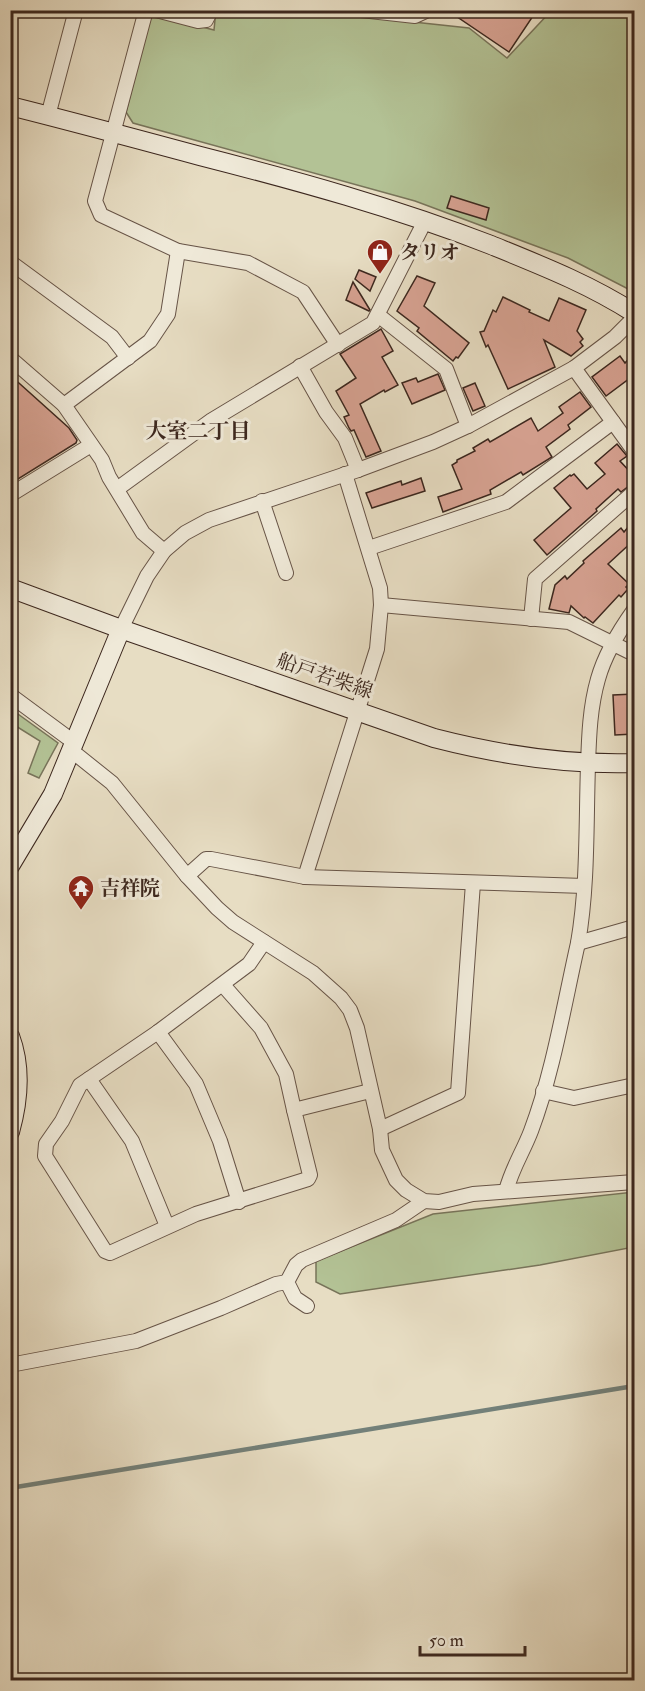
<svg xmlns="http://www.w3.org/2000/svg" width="645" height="1691" font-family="'IM FELL Double Pica','Noto Serif JP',serif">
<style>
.green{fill:#b3c295;stroke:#78745a;stroke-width:1.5}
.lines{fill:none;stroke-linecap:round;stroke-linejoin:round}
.stream{stroke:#738079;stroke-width:4.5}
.building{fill:#d7a292;stroke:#3c271e;stroke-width:1.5}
.street-casing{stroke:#675447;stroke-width:16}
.secondary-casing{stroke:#3c271e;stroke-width:20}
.street{stroke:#efe9d8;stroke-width:14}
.secondary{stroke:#efe9d8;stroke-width:18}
.labels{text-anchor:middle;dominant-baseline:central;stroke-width:6;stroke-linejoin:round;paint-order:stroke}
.poi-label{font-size:20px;font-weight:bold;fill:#3c271e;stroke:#efe9d8;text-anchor:start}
.street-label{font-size:20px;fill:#3c271e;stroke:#efe9d8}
.neighbourhood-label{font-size:21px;font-weight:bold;fill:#3c271e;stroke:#efe9d8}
</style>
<rect width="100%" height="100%" fill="#e7ddc3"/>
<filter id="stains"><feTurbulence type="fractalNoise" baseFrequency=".00333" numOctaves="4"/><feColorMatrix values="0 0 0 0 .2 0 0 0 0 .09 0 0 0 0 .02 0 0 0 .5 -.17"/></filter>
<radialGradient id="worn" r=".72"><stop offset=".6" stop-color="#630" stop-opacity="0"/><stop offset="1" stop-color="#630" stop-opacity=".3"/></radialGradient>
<g class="green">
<path d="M216 10 311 11 469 28 507 58 551 11H634V292L568 258 415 201 133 123 126 112 150 18 156 15 214 30Z"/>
<path d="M11 709 58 743 39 778 28 773 40 741 11 723Z"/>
<path d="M634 1192V1247L540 1265 340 1294 316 1282V1261L433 1214Z"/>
</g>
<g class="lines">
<path class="stream" d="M10 1488 634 1386"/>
</g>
<g class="building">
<path d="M447 10H537L509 52Z"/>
<path d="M451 196 489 208 486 220 447 208Z"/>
<path d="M359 270 376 277 370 291 355 279Z"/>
<path d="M417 276 435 283 424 306 469 343 458 358 456 357 453 361 417 331 419 328 397 311Z"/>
<path d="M353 282 370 310 369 311 346 300Z"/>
<path d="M503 297 530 310 529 312 549 321 559 298 586 310 577 331 583 339 580 342 583 346 571 356 544 340 555 367 508 389 488 345 486 347 480 332 484 331 493 310 496 312Z"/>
<path d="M381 329 393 351 382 357 398 385 385 392 384 390 360 404 381 451 366 457 354 430 351 431 349 428 344 417 349 415 336 391 356 378 340 354Z"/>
<path d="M634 353V375L606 396 592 377 620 356 625 363Z"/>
<path d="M438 374 445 390 412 404 402 383 416 378 418 382Z"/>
<path d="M10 375 69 428 77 440 76 443 10 484Z"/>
<path d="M475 383 485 406 473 411 463 388Z"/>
<path d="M580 392 591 407 568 425 570 429 546 447 552 457 523 475 521 472 490 490 491 494 443 512 438 497 462 489 452 465 457 462V460L475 451 473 448 488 439 490 442 531 418 538 431 563 413 559 407Z"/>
<path d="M617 444 627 456 620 461 634 476V482L621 492 618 489 596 509 597 511 547 555 534 540 571 508 554 488 570 475 571 476 574 474 587 489 605 474 595 463Z"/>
<path d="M421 478 425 491 372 508 366 493 401 481 402 485Z"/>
<path d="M634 520V540L608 564 629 584 626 587 628 589 621 597 619 595 593 623 585 617 584 618 571 606 569 613 549 609 555 585 565 576 567 579 584 563 583 561 621 528 624 532Z"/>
<path d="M634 694V734L615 735 613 695Z"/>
</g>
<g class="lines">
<g class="street-casing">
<g id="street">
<path d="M146 10 95 201 101 215 178 251 248 263 303 292 338 345"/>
<path d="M156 10 198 21 206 20 211 10"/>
<path d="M361 10 415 16 428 10"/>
<path d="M48 116 76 10"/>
<path d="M10 262 112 337 128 358"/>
<path d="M378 315 446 369 468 426"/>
<path d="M10 358 64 405 102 460 109 477 143 533 164 551"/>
<path d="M300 366 326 412 345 438 358 470"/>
<path d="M574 368 634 451"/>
<path d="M64 405 150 341 168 314 178 251"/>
<path d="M117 489 212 420 373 323 425 221"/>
<path d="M10 495 91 445"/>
<path d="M262 501 286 573"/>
<path d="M369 548 506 502 613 422"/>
<path d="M381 605 569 622 634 654"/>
<path d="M531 619 535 579 634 492"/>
<path d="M121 629 147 576 164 551 185 533 209 520 358 470 433 442 468 426 574 368 615 337 634 318"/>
<path d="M10 695 75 743"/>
<path d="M72 751 112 783 187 876 217 908 233 922 313 973 341 998 350 1010 357 1028 380 1129 382 1150 396 1180 406 1190 424 1201 439 1202 473 1194 634 1182"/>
<path d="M187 876 206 859H211L305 877 584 886"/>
<path d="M305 877 377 649 381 605 380 588 345 474"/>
<path d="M264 942 249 964 158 1032 80 1085 62 1121 46 1144 45 1156 105 1251 110 1253 196 1214 308 1179 310 1175 294 1110 370 1091"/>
<path d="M578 943 634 927"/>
<path d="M223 985 261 1028 286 1074 294 1110"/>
<path d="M158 1032 196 1084 220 1141 239 1202"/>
<path d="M89 1079 132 1141 167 1226"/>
<path d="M543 1091 574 1098 634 1085"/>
<path d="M380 1129 458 1093 473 883"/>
<path d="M506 1191C512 1168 523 1152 531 1131 553 1073 564 1005 578 943 588 885 586 824 588 765 589 735 590 707 598 679 605 654 619 631 634 610"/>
<path d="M307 1306 295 1298 287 1282 296 1265 302 1260 396 1220 424 1201"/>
<path d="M10 1365 136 1341 221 1308 276 1284 287 1282"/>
</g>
</g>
<g class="secondary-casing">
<g id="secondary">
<path d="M10 106C74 122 137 139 200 156 298 181 396 208 491 245 540 265 589 284 634 313"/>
<path d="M10 588 121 629 434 738C500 755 566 765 634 763"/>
<path d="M10 866 53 794 121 629"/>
<path d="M10 1036C22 1068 19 1100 10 1132"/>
</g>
</g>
<use href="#street" class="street"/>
<use href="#secondary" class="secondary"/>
</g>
<defs>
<g id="shop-pin" transform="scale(1.35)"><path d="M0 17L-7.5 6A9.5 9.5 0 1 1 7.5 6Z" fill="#8f2418" stroke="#efe9d8"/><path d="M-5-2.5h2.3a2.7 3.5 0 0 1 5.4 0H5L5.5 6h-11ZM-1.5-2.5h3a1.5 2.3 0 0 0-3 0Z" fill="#fff"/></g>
<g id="temple-pin" transform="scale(1.35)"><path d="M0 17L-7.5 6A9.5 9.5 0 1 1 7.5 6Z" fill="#8f2418" stroke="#efe9d8"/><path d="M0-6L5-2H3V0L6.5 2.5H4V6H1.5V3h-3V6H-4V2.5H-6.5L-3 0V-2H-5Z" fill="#fff"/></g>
</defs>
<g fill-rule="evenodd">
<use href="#shop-pin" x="380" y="252"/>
<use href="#temple-pin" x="81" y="888"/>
</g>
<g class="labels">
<g class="poi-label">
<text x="400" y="252">タリオ</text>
<text x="100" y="888">吉祥院</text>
</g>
<g class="street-label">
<text transform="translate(325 676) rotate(19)">船戸若柴線</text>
</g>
<g class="neighbourhood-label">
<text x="198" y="431">大室二丁目</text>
</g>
</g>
<rect width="645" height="1691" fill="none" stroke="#e7ddc3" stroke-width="36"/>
<rect x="12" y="12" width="621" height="1667" fill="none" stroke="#3c271e" stroke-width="3"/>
<rect x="18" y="18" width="609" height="1655" fill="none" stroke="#3c271e" stroke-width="1.5"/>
<path d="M420 1646v9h105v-9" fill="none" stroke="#3c271e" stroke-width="3"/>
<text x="429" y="1646" font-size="18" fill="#3c271e" stroke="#efe9d8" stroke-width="4.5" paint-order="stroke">50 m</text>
<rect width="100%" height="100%" filter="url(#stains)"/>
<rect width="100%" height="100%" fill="url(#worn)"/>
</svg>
